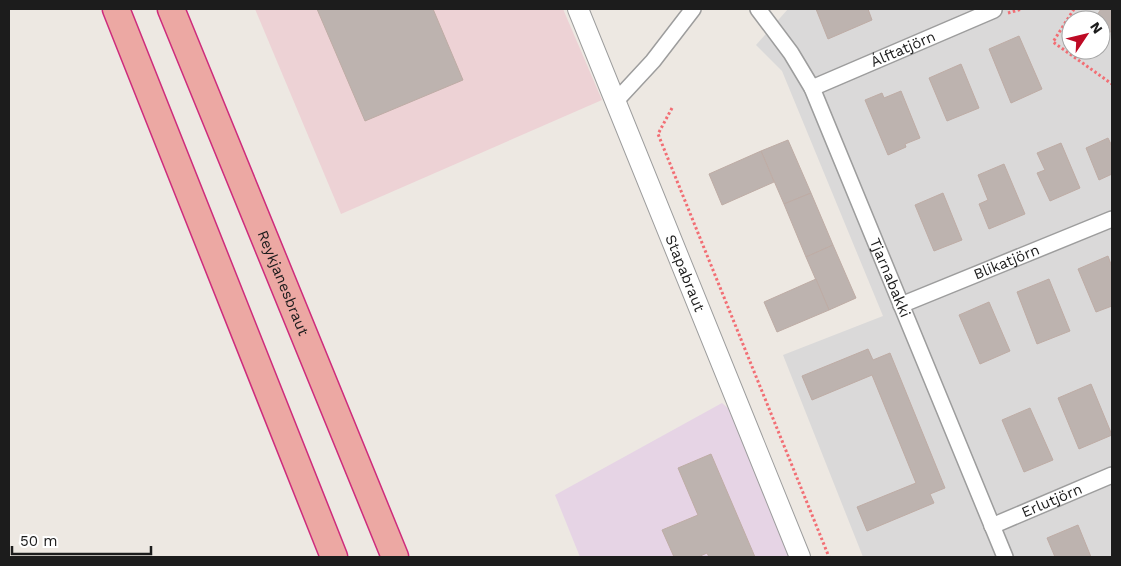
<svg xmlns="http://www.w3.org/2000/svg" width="1121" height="566" font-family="'Work Sans',sans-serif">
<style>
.residential{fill:#dad9d9;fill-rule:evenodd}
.commercial{fill:#edd2d5}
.industrial{fill:#e6d4e5}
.building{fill:#bdb3af;stroke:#beaca5}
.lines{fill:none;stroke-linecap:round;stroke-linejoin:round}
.minor-casing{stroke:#9d9d9d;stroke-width:18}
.tertiary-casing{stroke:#9d9d9d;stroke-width:22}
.trunk-casing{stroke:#ce2c7c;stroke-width:29}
.path{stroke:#f26e74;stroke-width:3;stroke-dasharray:2.5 2.5;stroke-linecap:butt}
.minor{stroke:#fff;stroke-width:15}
.tertiary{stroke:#fff;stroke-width:20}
.trunk{stroke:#eca8a3;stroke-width:26}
.labels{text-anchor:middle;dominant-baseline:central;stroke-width:5;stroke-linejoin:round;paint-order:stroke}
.street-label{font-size:15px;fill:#1c1c1c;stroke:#fff}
</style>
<rect width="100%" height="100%" fill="#ede8e2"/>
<path class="residential" d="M788 9H1112V557H863L783 355 883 316 782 71 756 45ZM1071 20H1101V50H1071Z"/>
<path class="commercial" d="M255 9H563L602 100 341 214Z"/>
<path class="industrial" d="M722 403 742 420 798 557H580L555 495Z"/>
<g class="building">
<path d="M317 9H433L463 80 365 121Z"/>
<path d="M816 9H868L872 20 828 39Z"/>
<path d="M1101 9H1112V33L1101 25V20H1094Z"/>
<path d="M1019 36 1042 89 1011 103 989 49Z"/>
<path d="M961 64 979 108 947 121 929 78Z"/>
<path d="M901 91 920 138 905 144 906 147 888 155 865 100 882 93 884 98Z"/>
<path d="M1108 138 1112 146V174L1099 180 1086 148Z"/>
<path d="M788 140 811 193 784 204 761 151Z"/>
<path d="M1061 143 1080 188 1050 201 1037 173 1045 170 1037 153Z"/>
<path d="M761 151 774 182 722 205 709 174Z"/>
<path d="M1004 164 1025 214 989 229 979 204 988 200 978 175Z"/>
<path d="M811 193 833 245 806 257 784 204Z"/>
<path d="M943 193 962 240 934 251 915 205Z"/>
<path d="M833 245 856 298 829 310 806 257Z"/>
<path d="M1108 256 1112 267V306L1096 312 1078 269Z"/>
<path d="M816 279 829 310 777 332 764 302Z"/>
<path d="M1049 279 1070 331 1037 344 1017 292Z"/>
<path d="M989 302 1010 351 980 364 959 315Z"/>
<path d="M868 349 873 360 890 353 945 488 930 494 934 503 867 531 857 507 916 483 872 375 812 400 802 376Z"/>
<path d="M1091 384 1112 435 1079 449 1058 398Z"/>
<path d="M1030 408 1053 460 1024 472 1002 420Z"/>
<path d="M711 454 755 557H709L707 553 698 557H674L662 530 698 515 678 468Z"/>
<path d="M1078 525 1091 557H1055L1047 538Z"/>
</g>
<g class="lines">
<g class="minor-casing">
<g id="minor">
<path id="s1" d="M758 9 791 53 812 88 1005 557"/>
<path id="s2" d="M812 88 994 10"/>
<path d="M615 102 653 61 693 9"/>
<path id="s3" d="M901 305 1112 219"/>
<path id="s4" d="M992 526 1112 475"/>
</g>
</g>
<g class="tertiary-casing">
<g id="tertiary">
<path id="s5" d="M578 9 800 557"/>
</g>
</g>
<g class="trunk-casing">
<g id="trunk">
<path d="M116 9 334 557"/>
<path id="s6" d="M171 9 395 557"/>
</g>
</g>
<g class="path">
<path d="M1074 9 1053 42 1112 84"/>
<path d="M1008 13 1022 9"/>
<path d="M672 108 658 134 829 557"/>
</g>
<use href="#minor" class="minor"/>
<use href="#tertiary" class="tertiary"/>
<use href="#trunk" class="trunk"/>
</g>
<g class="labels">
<g class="street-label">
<text stroke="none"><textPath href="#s2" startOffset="99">Álftatjörn</textPath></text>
<text stroke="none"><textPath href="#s3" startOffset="114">Blikatjörn</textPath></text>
<text stroke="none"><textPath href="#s5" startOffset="285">Stapabraut</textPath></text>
<text stroke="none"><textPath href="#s1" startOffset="301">Tjarnabakki</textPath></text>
<text stroke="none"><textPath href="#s6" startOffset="296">Reykjanesbraut</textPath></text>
<text stroke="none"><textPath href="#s4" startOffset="65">Erlutjörn</textPath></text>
</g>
</g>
<rect width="1121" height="566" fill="none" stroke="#1c1c1c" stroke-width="20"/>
<g transform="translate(1086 35) rotate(55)"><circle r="24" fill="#ffffff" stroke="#a4a4a4"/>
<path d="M0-4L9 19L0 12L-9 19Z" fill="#be0a25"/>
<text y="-8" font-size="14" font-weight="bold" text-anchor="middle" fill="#1c1c1c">N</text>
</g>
<path d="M12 546v8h139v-8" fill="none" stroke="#1c1c1c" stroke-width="2.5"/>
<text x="20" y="546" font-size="15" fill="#1c1c1c" stroke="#ffffff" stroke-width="4" paint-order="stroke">50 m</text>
</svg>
